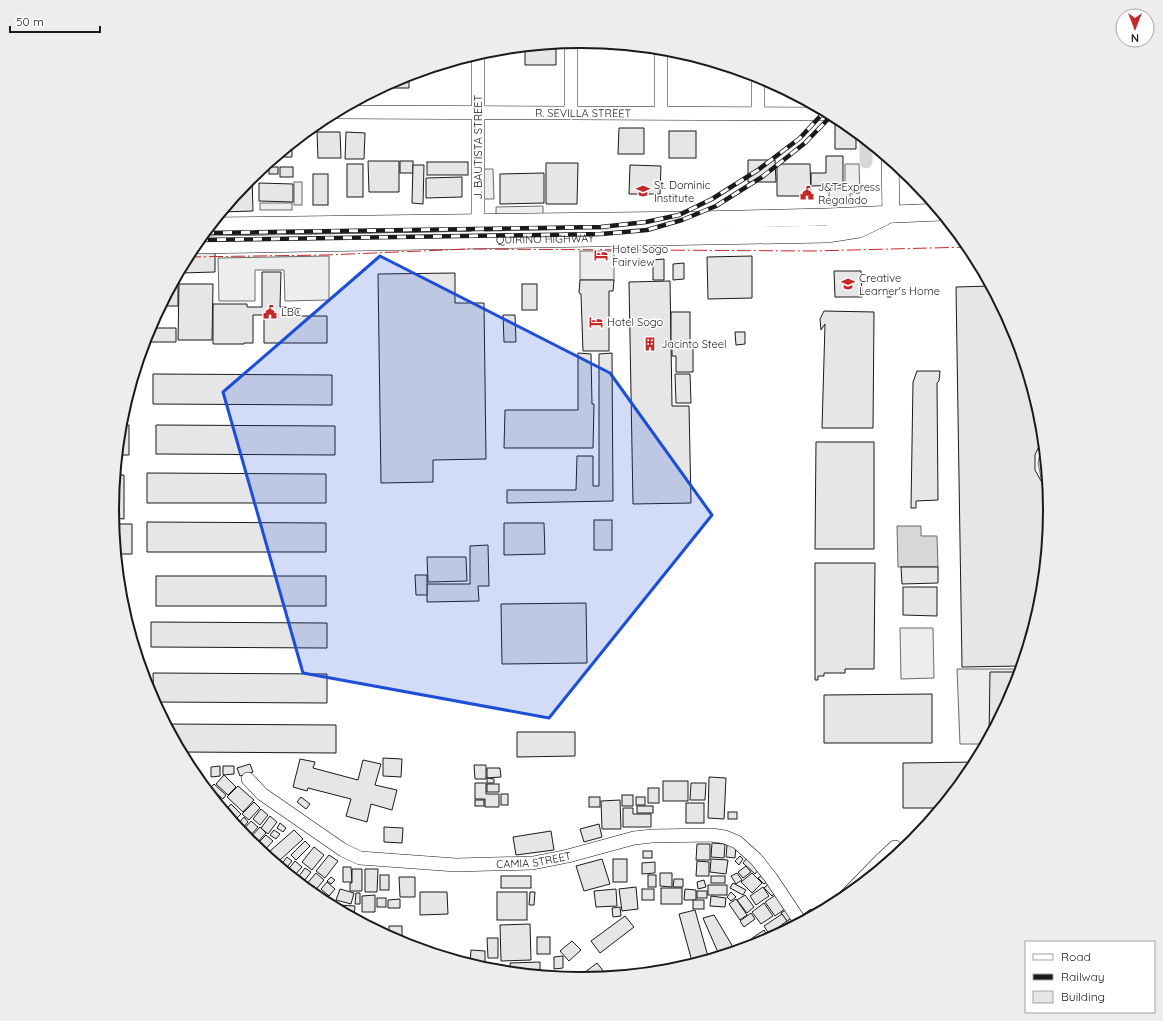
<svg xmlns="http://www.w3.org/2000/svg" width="1163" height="1021" font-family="Quicksand,sans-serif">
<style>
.built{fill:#ededed;stroke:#6a6a6a}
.water{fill:#d7d7d7;stroke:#6a6a6a}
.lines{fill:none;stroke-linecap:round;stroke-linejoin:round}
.canal{stroke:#d7d7d7;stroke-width:13}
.building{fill:#e6e6e6;stroke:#1a1a1a}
.minor-casing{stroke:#1a1a1a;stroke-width:14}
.major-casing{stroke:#1a1a1a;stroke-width:18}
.minor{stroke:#fff;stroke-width:13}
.major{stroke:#fff;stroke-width:17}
.rail-casing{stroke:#1a1a1a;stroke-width:4.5}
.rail{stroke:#fff;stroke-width:3;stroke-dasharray:9;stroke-linecap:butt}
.power{stroke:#c62828;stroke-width:1;stroke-dasharray:14 3 2 3;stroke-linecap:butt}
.marked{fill:#1d4ed8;fill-opacity:0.2;stroke:#1d4ed8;stroke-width:3;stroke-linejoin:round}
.labels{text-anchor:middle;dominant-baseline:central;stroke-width:3;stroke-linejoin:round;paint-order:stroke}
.street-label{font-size:11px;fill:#1a1a1a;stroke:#fff}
.poi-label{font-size:11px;fill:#1a1a1a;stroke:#fff;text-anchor:start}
.rim{fill:none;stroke:#1a1a1a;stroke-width:2}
</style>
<rect width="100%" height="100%" fill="#fff"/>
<g class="built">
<path d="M845 164H859L860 193 850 194 851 204 829 205V189L845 188Z"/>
<path d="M482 169H493L494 199H483Z"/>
<rect x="294" y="182" width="8" height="23"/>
<rect x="260" y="203" width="32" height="7"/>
<path d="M543 206V216L496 217V207Z"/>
<rect x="580" y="251" width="34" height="29"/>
<path d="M329 256V300L285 301 284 270H255V301H219L218 258Z"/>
<path d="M1044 443 1049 492 1041 478 1038 463 1041 448Z"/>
<path d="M900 628H933L934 678 901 679Z"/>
<path d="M957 669H1022L1015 690 987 744H960Z"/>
</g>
<path class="water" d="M897 526H921V536H937L938 567H898Z"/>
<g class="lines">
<path class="canal" d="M866 140V162"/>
</g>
<g class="building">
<path d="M556 44V65H525V47Z"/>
<path d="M409 75V88H386V85Z"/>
<path d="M835 122H844L856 131V149H835Z"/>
<path d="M619 128H644V154H618Z"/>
<rect x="669" y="131" width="27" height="27"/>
<path d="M317 132H340L341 158H318Z"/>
<path d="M346 132 365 133 364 159H345Z"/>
<path d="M292 144V157H276Z"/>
<path d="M826 156H843V185L811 186V173H826Z"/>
<path d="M748 160H775L776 182H748Z"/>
<path d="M368 161H399V192H369Z"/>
<rect x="400" y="161" width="13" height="12"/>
<rect x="427" y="162" width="41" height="13"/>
<path d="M546 163H578L577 204H546Z"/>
<rect x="347" y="164" width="16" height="33"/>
<path d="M777 164H810L811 196H777Z"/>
<path d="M413 165H424L423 204 412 203Z"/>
<path d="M630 165 661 166 660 194H629Z"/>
<rect x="269" y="167" width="9" height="7"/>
<rect x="280" y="167" width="13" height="10"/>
<path d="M544 173V203L500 204V174Z"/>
<rect x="313" y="174" width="15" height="31"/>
<path d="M252 176 253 211 222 212 250 178Z"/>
<path d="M462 177V197L426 198V178Z"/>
<path d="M259 183 293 184V202L259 201Z"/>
<path d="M215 247V272L180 273 191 249Z"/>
<path d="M752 256V298L708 299 707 257Z"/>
<path d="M664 259V280H653V260Z"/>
<path d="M684 263V279L673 280V264Z"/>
<path d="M834 271H861L862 297H835Z"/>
<path d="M262 272H281L280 307 298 308V316H327V343H264V315H253V343H244V344H213V304H247V307H262Z"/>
<path d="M455 273V303H484L486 459 433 460V482L381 483 378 274Z"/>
<path d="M178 274V306H161Z"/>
<path d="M580 280H614L613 291H609V351H583L581 294 579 293Z"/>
<path d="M670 281 672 406H689L691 503 633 504 629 282Z"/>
<path d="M179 284H213L212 340H178Z"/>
<rect x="522" y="284" width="15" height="26"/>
<path d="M991 286 1015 331 1042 419 1044 435 1035 455V470L1050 497 1051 511 1042 602 1022 666 962 667 956 287Z"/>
<path d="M887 289H892L891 297H887Z"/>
<path d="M824 311 874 312 873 428H822L825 324 821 330 820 319Z"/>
<rect x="671" y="312" width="19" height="30"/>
<path d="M503 315H515L516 342H504Z"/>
<path d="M149 328H176V342H144Z"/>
<path d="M735 332H745V344L736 345Z"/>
<path d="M672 342H693V372H676V356H672Z"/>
<path d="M578 353 591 354 592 404H594L593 448H504L505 410H578Z"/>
<path d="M612 353 613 501 507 503V490H576L577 456H593V486H599V354Z"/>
<path d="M917 371H940L939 381 937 383 938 500 916 501V508H911L913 382Z"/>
<path d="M153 374 332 375V405L153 404Z"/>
<path d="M675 374H690L691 403H676Z"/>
<path d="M130 389V405H125Z"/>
<path d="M120 425H129V455H118Z"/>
<path d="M156 425 335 426V455L156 454Z"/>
<path d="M816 442H874V549H815Z"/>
<path d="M147 473 326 474V503H147Z"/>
<path d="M115 475H124V519L113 518 112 510Z"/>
<rect x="594" y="520" width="18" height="30"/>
<path d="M147 522 326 523V552H147Z"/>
<path d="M504 523H544L545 554 504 555Z"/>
<path d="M113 524H132V554H116Z"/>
<path d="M488 545 489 586H478L479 601 427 602V584H470V546Z"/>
<path d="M427 557H466L467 581 428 582Z"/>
<path d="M815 563H875L874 669H845V673H824V676H818V680H815Z"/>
<path d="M901 567H938V583L902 584Z"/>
<path d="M415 575H427V595H416Z"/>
<rect x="156" y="576" width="170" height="30"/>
<path d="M903 587H937V616L903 615Z"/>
<path d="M586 603 587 663 502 664 501 604Z"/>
<path d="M126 620H131V636Z"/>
<path d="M151 622 327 623V648L151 647Z"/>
<path d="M990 672H1021L1015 690 989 739Z"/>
<path d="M153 673 327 674V703L154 702Z"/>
<path d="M932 694V743H824V695Z"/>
<path d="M166 724 336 725V753L181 752Z"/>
<path d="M517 732H575V756L517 757Z"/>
<path d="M383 758 402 759 401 777 383 776Z"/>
<path d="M300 759 315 762 313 768 358 780 363 760 381 764 375 785 397 790 392 810 371 804 367 822 346 816 351 799 308 788 307 791 293 787Z"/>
<path d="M977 762 972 772 942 808H903V763Z"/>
<path d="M250 764 253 772 240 776 237 768Z"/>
<path d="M474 765H486V779H475Z"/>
<path d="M220 766V776L211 777V767Z"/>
<path d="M223 766H234V774L223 775Z"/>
<path d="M487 768H500L501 777 487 778Z"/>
<path d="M224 775 236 787 228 795 216 784Z"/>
<path d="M201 777 206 789 197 779Z"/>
<path d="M709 777 726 778 724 819 708 818Z"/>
<path d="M487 778 494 779V783H487Z"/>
<rect x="663" y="781" width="25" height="20"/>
<path d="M475 783H486V794H499V807H485V799H475Z"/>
<path d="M691 783H706L705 800H690Z"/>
<path d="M214 784 226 795 223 799 210 788Z"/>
<rect x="487" y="784" width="12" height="8"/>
<path d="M238 786 254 800 243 812 227 797Z"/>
<rect x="648" y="788" width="11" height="15"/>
<path d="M209 789 216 795 213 798 207 791Z"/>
<rect x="501" y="794" width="7" height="11"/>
<rect x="622" y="795" width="11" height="11"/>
<path d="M217 797 223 802 220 804 215 800Z"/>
<path d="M301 797 310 804 306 809 297 802Z"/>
<rect x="589" y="797" width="11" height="10"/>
<rect x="636" y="797" width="9" height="8"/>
<rect x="475" y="800" width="9" height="6"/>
<path d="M620 800 621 829H602L601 801Z"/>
<path d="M254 802 260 808 249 820 242 814Z"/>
<rect x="686" y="803" width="18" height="20"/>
<path d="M231 804 241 814 233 822 224 812Z"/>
<rect x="637" y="806" width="16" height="7"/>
<path d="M623 808H633V814H651V827H623Z"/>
<path d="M261 809 268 815 260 825 253 819Z"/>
<rect x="728" y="812" width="9" height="7"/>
<path d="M270 816 277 822 268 834 261 828Z"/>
<path d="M244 817 248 822 240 831 236 826Z"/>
<path d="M251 821 258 827 248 838 241 832Z"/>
<path d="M280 823 286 828 283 832 277 828Z"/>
<path d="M599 824 602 837 584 842 580 829Z"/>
<path d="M260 827 266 833 254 846 248 840Z"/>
<path d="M384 827 403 828 402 843 384 842Z"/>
<path d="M274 830 280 834 276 839 270 835Z"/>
<path d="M294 830 303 839 279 861 270 851Z"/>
<path d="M551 831 554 850 516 855 513 837Z"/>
<path d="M266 835 273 841 262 853 255 846Z"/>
<path d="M305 841 310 846 296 860 291 855Z"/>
<path d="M712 843 725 844 724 858 711 857Z"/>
<path d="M697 844H710V860H696Z"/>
<path d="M727 845 736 846 735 858 726 857Z"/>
<path d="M314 847 324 855 312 870 302 862Z"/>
<rect x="643" y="851" width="9" height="7"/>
<path d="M329 855 338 861 325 878 316 871Z"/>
<path d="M740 856 743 859 739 865 735 861Z"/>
<path d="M287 857 292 861 284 871 279 867Z"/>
<path d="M747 858 759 869 755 874 743 863Z"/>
<path d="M602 859 610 884 584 891 576 866Z"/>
<rect x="613" y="859" width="14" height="23"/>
<path d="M711 859 728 860 726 874 710 872Z"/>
<path d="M295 861 302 867 294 876 287 871Z"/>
<path d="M697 861 709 862V876H696Z"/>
<path d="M655 862V873L642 874V863Z"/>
<path d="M746 866 751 872 743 878 738 872Z"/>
<path d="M343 867H351L352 882H343Z"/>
<path d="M305 868 311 872 302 884 296 880Z"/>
<path d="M352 869H362V891H350V883H352Z"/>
<path d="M365 869H378L377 892H365Z"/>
<path d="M316 873 324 880 313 893 305 886Z"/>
<path d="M660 873H672V887L660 886Z"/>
<path d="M737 873 742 880 736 884 731 876Z"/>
<path d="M752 873 762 883 752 893 741 882Z"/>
<path d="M765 873 770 880 764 884 758 878Z"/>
<rect x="380" y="875" width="9" height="15"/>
<rect x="648" y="875" width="8" height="12"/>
<rect x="501" y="876" width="30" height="12"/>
<rect x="711" y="876" width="14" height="7"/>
<path d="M331 877 335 880 331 884 327 881Z"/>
<path d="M399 877H415V897H400Z"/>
<path d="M674 879H683V887H673Z"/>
<path d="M704 880 706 887 698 889 697 882Z"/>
<path d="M327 882 335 889 329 896 321 889Z"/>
<path d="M771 882 778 889 772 896 764 888Z"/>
<path d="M733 883 746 890 743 895 730 888Z"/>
<rect x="708" y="885" width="19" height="10"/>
<path d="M636 887 638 909 622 911 619 889Z"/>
<path d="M763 887 769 896 756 905 750 896Z"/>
<rect x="661" y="888" width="21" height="16"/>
<path d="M340 889 354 893 351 904 336 900Z"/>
<path d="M616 889 617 906 596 907 594 891Z"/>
<rect x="642" y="889" width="12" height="11"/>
<path d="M685 889 696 890V900H684Z"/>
<rect x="697" y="891" width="10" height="7"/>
<path d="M420 892H447L448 914 420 915Z"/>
<rect x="497" y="892" width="30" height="28"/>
<path d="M530 892H535L534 905H529Z"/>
<path d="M731 892 736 897 731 901 727 897Z"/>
<path d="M780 892 789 906 775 916 765 902Z"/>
<path d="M356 893H360V904H355Z"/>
<path d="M322 894 338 904 335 909 318 899Z"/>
<path d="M375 895V912H362V896Z"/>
<path d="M745 895 754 907 747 913 737 900Z"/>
<path d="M711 896 726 898 725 907 710 906Z"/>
<rect x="377" y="898" width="9" height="9"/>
<path d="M400 899V908H388V900Z"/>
<path d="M736 899 747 915 740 920 729 904Z"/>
<rect x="693" y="900" width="11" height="9"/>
<path d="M764 903 773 916 761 924 752 912Z"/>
<path d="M339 905 355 906 354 919 339 911Z"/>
<path d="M620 907 621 916 613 917 612 908Z"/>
<path d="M790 907 796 915 787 921 781 913Z"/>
<path d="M811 909 816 915 804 921 801 916Z"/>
<path d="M695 910 709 960 693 965 679 914Z"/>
<path d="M751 913 755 919 744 927 740 921Z"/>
<path d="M782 914 787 921 769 934 764 926Z"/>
<path d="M714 915 736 952 720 957 703 918Z"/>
<path d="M625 916 634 927 600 953 591 941Z"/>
<path d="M790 921 794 927 783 933 779 928Z"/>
<path d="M530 924 531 960 501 961 500 925Z"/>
<path d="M389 926H402V939H393L389 938Z"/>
<path d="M764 930 768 937 756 946 751 939Z"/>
<path d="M778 930 781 933 772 938 770 937Z"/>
<rect x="537" y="937" width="13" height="17"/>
<path d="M487 938H498V958H488Z"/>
<path d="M572 941 581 950 569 961 560 951Z"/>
<path d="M471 950 485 951V964L470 963Z"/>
<path d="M563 956V968L554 969V957Z"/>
<path d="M540 962V976L511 973 510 963Z"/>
<path d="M597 963 608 977 576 979Z"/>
</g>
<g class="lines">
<g class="minor-casing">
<g id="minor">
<path d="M478 54V232"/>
<path d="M758 76V114"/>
<path id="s1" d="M335 112 830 114"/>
<path d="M571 113V42"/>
<path d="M661 113V49"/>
<path id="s2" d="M248 779 262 794 343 850 360 858 456 865 533 863 568 856 634 838 652 836 712 835 725 837 737 842 756 859 771 878 801 923"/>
<path d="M839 903 881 860 895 847"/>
</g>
</g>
<g class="major-casing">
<g id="major">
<path d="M890 159 891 214"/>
<path d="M210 226 697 220 827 217 941 212"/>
<path id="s3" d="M195 245 827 234 859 229 884 217"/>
</g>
</g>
<use href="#minor" class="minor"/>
<use href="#major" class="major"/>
<g class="rail-casing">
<g id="rail">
<path d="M205 233 601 227 646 222 679 215 712 199 758 170 800 138 825 111"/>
<path d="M199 240 601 234 647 230 682 220 716 206 762 177 805 143 832 115"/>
</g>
</g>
<use href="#rail" class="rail"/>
<path class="power" d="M187 257 326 255 469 249 812 251 970 247"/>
</g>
<path class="marked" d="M380 256 610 373 712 515 549 718 303 673 223 392Z"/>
<defs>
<g id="school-bare" transform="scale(1.08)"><path d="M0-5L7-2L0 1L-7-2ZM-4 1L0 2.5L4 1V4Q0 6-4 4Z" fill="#c62828" stroke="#fff" stroke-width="2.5" paint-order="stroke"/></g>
<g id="civic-bare" transform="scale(1.08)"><path d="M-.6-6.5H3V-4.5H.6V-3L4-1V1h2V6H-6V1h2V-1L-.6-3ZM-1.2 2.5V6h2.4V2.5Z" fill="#c62828" stroke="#fff" stroke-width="2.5" paint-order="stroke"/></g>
<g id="hotel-bare" transform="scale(1.08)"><path d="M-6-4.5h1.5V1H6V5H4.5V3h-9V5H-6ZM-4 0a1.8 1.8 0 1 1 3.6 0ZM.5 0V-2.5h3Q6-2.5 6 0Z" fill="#c62828" stroke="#fff" stroke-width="2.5" paint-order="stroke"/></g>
<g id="building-bare" transform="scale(1.08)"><path d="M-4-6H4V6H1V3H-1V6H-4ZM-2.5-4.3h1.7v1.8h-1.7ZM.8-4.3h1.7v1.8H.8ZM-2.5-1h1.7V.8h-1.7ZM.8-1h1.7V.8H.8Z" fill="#c62828" stroke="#fff" stroke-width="2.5" paint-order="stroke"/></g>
</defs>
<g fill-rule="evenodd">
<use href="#school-bare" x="643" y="191"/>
<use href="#civic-bare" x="807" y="193"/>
<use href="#hotel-bare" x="601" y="255"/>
<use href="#school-bare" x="848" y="284"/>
<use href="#civic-bare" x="270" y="312"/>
<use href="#hotel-bare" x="596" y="322"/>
<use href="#building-bare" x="650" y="344"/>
</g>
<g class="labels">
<g class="street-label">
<text stroke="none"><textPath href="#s1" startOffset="248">R. SEVILLA STREET</textPath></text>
<text transform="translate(478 147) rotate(-90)">J. BAUTISTA STREET</text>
<text stroke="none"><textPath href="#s3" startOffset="350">QUIRINO HIGHWAY</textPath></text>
<text stroke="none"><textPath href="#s2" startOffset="312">CAMIA STREET</textPath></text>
</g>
<g class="poi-label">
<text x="654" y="185">St. Dominic<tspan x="654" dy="13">Institute</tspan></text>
<text x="818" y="187">J&amp;T Express<tspan x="818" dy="13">Regalado</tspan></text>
<text x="612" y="249">Hotel Sogo<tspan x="612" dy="13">Fairview</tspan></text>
<text x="859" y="278">Creative<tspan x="859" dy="13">Learner's Home</tspan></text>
<text x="281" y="312">LBC</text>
<text x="607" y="322">Hotel Sogo</text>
<text x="661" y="344">Jacinto Steel</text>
</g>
</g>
<path d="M0 0H1163V1021H0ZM119 510a462 462 0 1 1 924 0a462 462 0 1 1-924 0Z" fill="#ededed" fill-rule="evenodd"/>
<path class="rim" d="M119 510a462 462 0 1 1 924 0a462 462 0 1 1-924 0Z"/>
<rect x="1025" y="941" width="130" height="72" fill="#ffffff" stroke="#a3a3a3"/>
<rect x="1033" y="954" width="20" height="6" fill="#ffffff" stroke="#a3a3a3"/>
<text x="1061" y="961" font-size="12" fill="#1a1a1a">Road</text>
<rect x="1033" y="974" width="20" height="6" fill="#1a1a1a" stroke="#a3a3a3"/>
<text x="1061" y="981" font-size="12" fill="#1a1a1a">Railway</text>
<rect x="1033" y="991" width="20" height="12" fill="#e6e6e6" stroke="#a3a3a3"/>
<text x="1061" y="1001" font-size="12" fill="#1a1a1a">Building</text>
<g transform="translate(1135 28) rotate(180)"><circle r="19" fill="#ffffff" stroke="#a3a3a3"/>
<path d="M0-3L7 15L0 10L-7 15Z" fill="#c62828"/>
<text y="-6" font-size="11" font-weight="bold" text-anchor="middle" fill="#1a1a1a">N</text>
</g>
<path d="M10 26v6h90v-6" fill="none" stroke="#1a1a1a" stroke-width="2"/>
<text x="16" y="26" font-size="12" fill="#1a1a1a" stroke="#ffffff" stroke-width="3" paint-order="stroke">50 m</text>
</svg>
